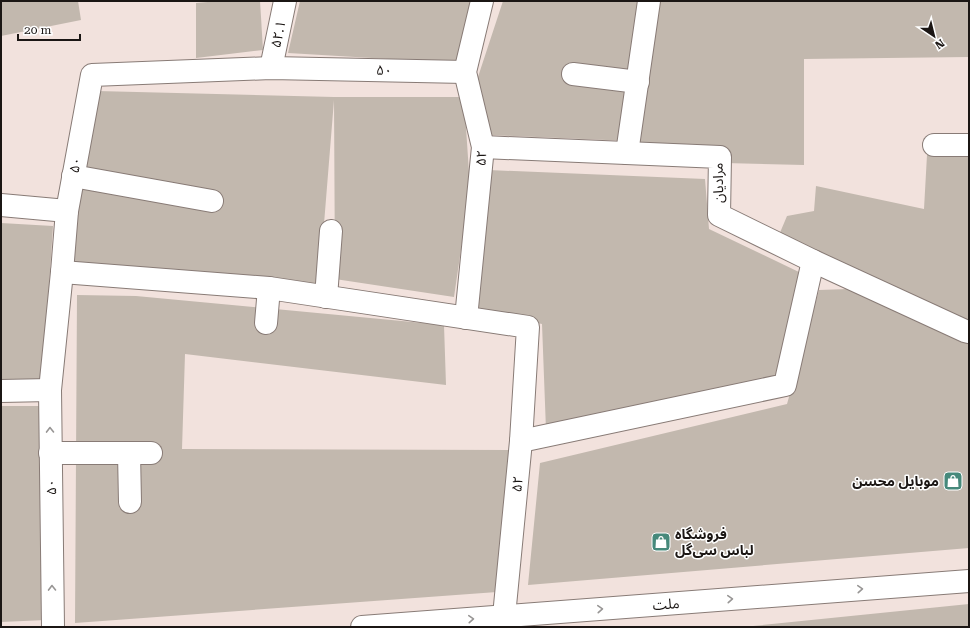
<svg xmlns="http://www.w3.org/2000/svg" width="970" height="628" font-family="'Roboto Serif','Noto Sans Arabic',serif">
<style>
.building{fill:#c2b8ae}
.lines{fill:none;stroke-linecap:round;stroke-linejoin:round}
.minor-casing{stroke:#887b76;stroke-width:24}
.major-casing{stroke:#887b76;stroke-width:24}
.minor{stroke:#fff;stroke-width:22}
.major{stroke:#fff;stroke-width:22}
.oneway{stroke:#989695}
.labels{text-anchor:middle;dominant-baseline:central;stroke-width:3;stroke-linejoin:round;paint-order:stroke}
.street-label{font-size:14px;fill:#1b1614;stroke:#fff}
.poi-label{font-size:14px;font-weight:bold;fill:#1b1614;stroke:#fff;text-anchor:end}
</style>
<rect width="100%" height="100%" fill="#f2e2dd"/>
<g class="building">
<path d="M1 1H78L81 20 1 36Z"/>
<path d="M219 1H260L263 50 196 58V3Z"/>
<path d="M300 1H471L456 63 288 53Z"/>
<path d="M503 1H969V57L804 59V165L645 161 650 144 629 141 489 135 476 83Z"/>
<path d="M97 91 334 97H464L470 188 454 297 335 279 334 100 319 286 71 264 78 187Z"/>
<path d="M969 153V327L779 235 787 216 814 211 816 186 924 209 927 155Z"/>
<path d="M489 170 705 179 709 229 801 273 779 381 546 430 542 324 478 311Z"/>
<path d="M1 223 53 226 43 380 1 379Z"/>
<path d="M848 289 969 341V548L528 585 540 463 787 404 819 290Z"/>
<path d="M77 295 136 296 444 325 446 385 185 354 182 449 511 450 497 592 75 623Z"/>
<path d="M1 406H43L46 620 1 622Z"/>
<path d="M969 604V627H753V626Z"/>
</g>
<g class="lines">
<g class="minor-casing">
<g id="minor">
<path d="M271 68 285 1"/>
<path d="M573 74 638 82"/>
<path d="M934 145H969"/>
<path d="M483 147 720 157 719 215 813 261 965 331 969 332"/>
<path d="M627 153 649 1"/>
<path d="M73 176 212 201"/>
<path d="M1 205 67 211"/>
<path d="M62 272 269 288 528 327 521 441 504 616 506 627"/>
<path d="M326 297 331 231"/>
<path d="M466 318 483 147 465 72 482 1"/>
<path d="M266 323 269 288"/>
<path d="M1 391 50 390"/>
<path d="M521 441 785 385 813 261"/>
<path d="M50 453H151"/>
<path d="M129 453 130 502"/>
<path d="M53 627 50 390 62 272 67 211 92 75 271 68 465 72"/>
</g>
</g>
<g class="major-casing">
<path id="major" d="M362 627 969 581"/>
</g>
<use href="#minor" class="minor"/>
<use href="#major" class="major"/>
</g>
<defs><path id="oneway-chevron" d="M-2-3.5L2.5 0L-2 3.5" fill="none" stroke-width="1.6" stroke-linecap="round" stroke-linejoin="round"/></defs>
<g class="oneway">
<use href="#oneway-chevron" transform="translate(50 430) rotate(-91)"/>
<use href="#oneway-chevron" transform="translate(52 588) rotate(-91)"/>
<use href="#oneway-chevron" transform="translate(860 589) rotate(-4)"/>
<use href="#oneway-chevron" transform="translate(730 599) rotate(-4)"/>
<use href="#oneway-chevron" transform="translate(600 609) rotate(-4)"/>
<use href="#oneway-chevron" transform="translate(471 619) rotate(-4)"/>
</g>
<defs>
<g id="shop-square" transform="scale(1)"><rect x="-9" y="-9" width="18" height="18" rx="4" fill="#46897b" stroke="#fff"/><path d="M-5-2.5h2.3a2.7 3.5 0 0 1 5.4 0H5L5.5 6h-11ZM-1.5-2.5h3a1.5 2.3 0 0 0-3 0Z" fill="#fff"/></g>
</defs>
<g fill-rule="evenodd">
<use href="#shop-square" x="953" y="481"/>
<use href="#shop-square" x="661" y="542"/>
</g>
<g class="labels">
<g class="street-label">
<text transform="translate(278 34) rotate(-78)">۵۲.۱</text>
<text transform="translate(384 70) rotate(1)">۵۰</text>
<text transform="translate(481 158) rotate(-87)">۵۲</text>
<text transform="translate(75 165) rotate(-80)">۵۰</text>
<text transform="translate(718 183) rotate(-91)">مرادیان</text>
<text transform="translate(517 484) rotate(-84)">۵۲</text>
<text transform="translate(51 487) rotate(-91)">۵۰</text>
<text transform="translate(666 604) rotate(-4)">ملت</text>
</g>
<g class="poi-label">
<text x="939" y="481">موبایل محسن</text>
<text x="675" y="534" text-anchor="start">فروشگاه<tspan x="675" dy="16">لباس سی‌گل</tspan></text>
</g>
</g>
<rect width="970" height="628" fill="none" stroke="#1b1614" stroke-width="4"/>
<g transform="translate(934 36) rotate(145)" stroke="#ffffff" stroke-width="3" paint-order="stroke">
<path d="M0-3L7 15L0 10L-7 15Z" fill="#1b1614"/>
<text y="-6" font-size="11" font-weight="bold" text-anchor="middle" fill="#1b1614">N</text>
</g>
<path d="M18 34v6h62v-6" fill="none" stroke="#1b1614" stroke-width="2"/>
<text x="24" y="34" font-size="12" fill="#1b1614" stroke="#ffffff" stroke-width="3" paint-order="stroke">20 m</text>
</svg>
